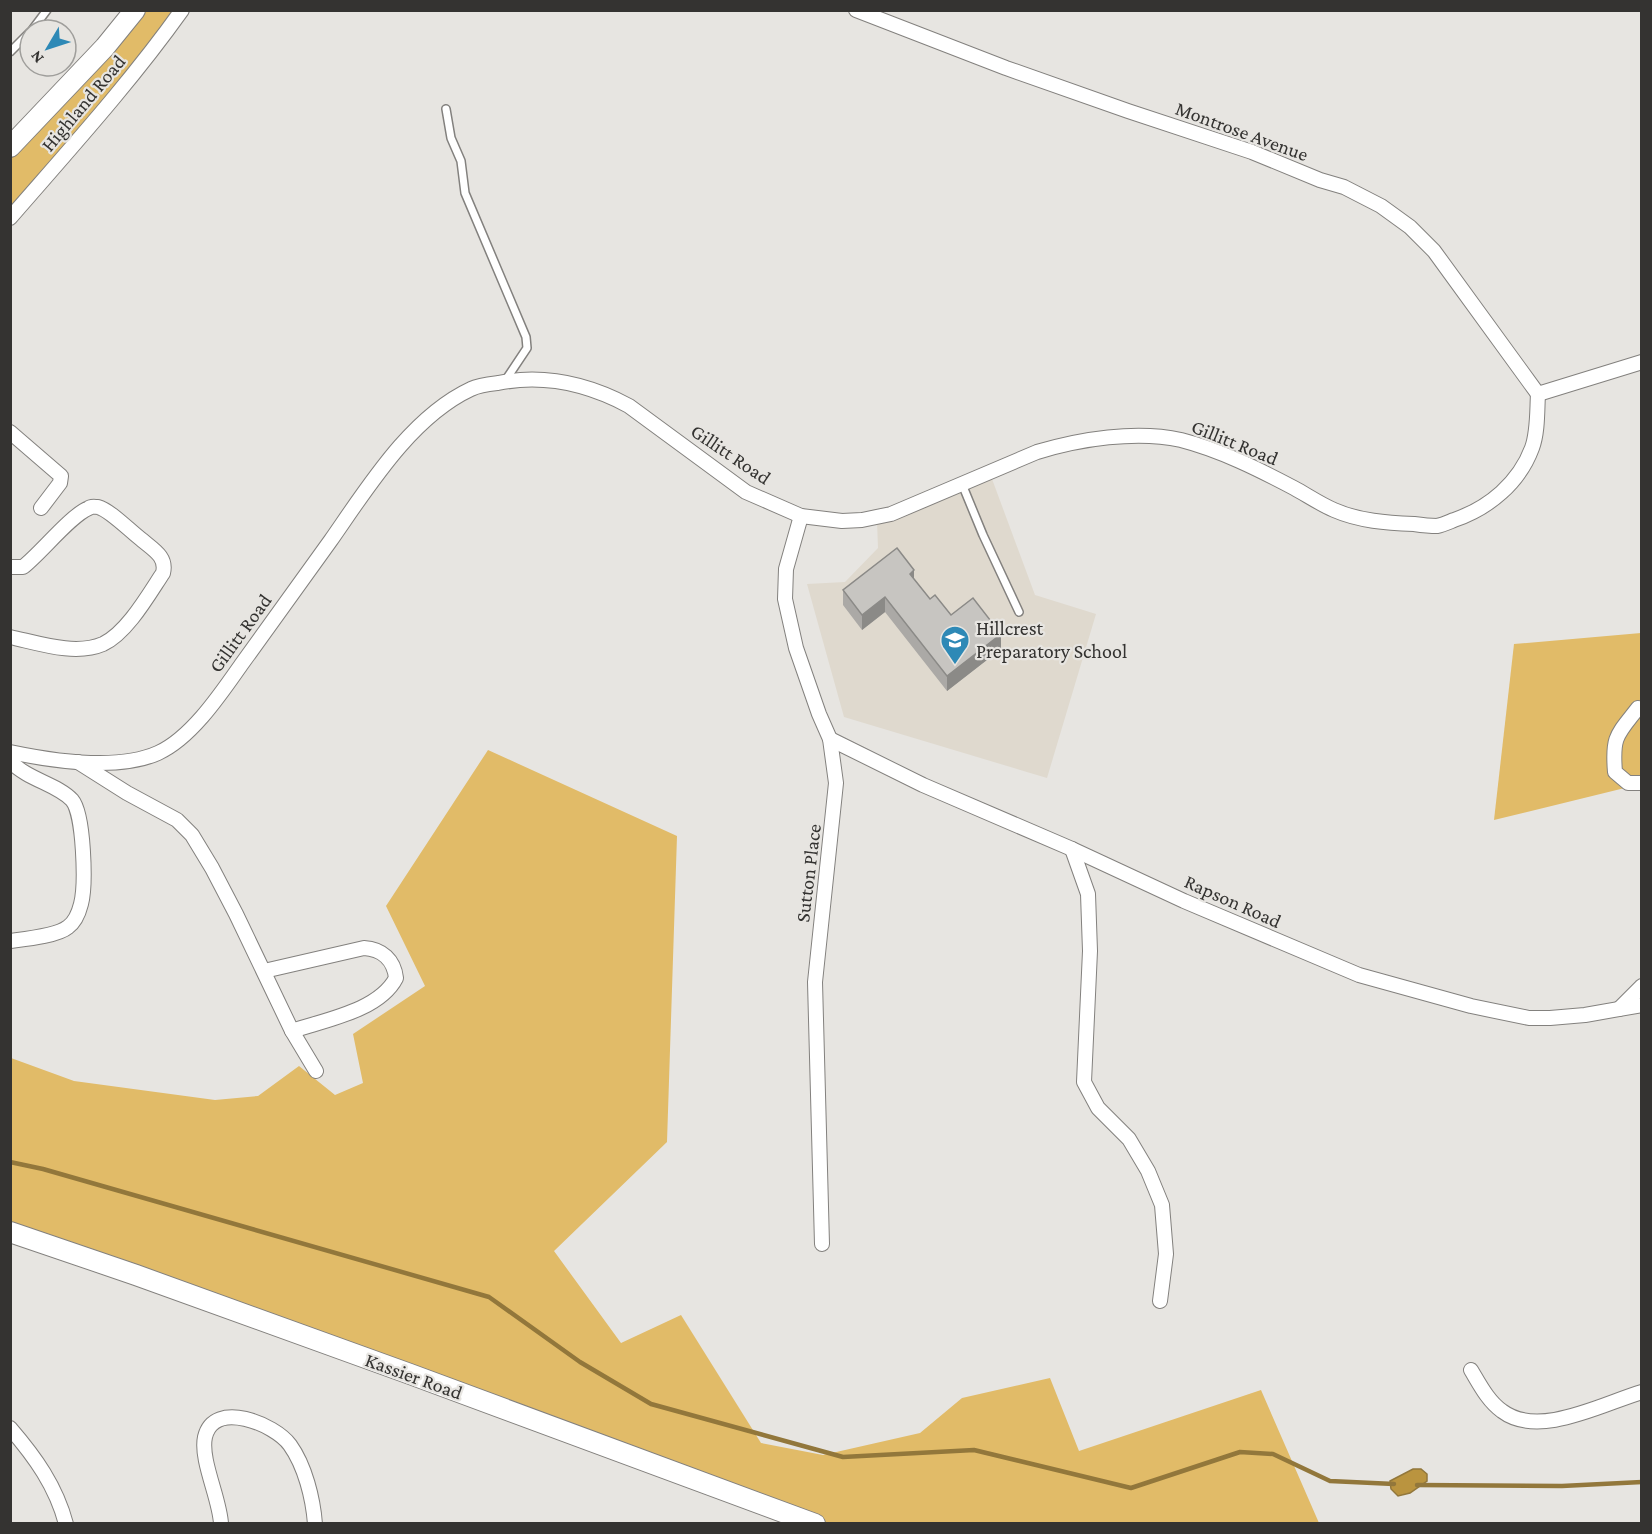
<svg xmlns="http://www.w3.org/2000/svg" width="1652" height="1534" font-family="'Crimson Pro',serif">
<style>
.built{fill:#dfd9ce}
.green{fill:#e1bb68}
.water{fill:#ba943f;stroke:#92773b;stroke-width:1.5}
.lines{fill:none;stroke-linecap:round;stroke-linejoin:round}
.stream{stroke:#92773b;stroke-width:4.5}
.lane-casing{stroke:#83817e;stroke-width:10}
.street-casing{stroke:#83817e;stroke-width:16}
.secondary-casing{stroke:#83817e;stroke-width:22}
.lane{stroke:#fff;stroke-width:7}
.street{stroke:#fff;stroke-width:14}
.secondary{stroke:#fff;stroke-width:20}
.wall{fill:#aba9a6}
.shaded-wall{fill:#8b8a87}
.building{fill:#c7c5c1;stroke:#8b8a87;stroke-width:1.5}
.labels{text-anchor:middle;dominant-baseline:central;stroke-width:4.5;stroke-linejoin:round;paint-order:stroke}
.street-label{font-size:20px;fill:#343331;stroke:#e7e5e1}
.poi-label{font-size:20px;fill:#343331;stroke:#e7e5e1;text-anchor:start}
</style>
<rect width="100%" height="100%" fill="#e7e5e1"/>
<path class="built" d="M992 479 1035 595 1096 614 1047 778 844 717 807 584 845 582 878 548 877 521Z"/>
<g class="green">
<path d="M135 11H182L11 218V147Z"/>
<path d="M1641 633V784L1494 820 1514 644Z"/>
<path d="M488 750 677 836 667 1142 554 1251 621 1343 681 1315 761 1443 823 1455 920 1433 962 1398 1050 1378 1079 1451 1261 1390 1319 1523H815L11 1232V1058L74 1081 215 1100 258 1096 299 1066 335 1095 363 1083 353 1034 425 986 386 906Z"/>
</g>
<path class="water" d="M1413 1469H1421L1427 1474V1481L1410 1493 1398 1496 1391 1489 1390 1481Z"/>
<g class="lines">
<g class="stream">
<path d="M10 1162 43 1169 489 1297 580 1362 651 1404 843 1457 974 1450 1131 1488 1240 1452 1273 1454 1330 1481 1394 1484"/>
<path d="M1417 1485 1562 1486 1642 1482"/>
</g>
<g class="lane-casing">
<g id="lane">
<path d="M32 30 47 10"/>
<path d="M10 52 30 32"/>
<path d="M446 109 451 138 461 161 465 193 526 337 527 348 505 381"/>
<path d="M962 484 983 535 1019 612"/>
</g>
</g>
<g class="street-casing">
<g id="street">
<path d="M856 10 1006 68 1128 111 1252 152 1320 180 1344 187 1381 206 1410 227 1434 251 1538 394"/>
<path d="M10 218C69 150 130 83 182 10"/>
<path d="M1538 394 1642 362"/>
<path d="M10 432 61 476 60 483 41 508"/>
<path d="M801 516 786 569 785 599 796 648 819 714 830 739 836 783 815 982 822 1244"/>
<path d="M10 567H23C41 553 71 515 89 508 91 506 95 507 98 507 110 510 131 532 142 540 154 550 167 557 163 573 149 594 127 633 103 644 75 656 38 643 10 637"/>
<path d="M1638 708C1617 735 1612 736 1615 772L1628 783H1642"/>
<path d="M830 739 923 785 1072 849 1184 901 1359 975 1471 1006 1529 1018H1550L1585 1015 1642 1005"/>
<path d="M10 752C53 761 118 771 158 753 191 738 220 695 241 665 271 624 301 582 331 540 368 487 411 417 471 389 479 385 489 384 498 383 543 374 588 384 629 406L746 492 801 516 842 521 862 520 891 514 1037 452C1080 439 1136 430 1181 440 1220 450 1258 469 1294 488 1307 495 1320 504 1334 510 1359 521 1387 523 1414 524 1421 525 1430 526 1437 526 1443 525 1449 522 1454 520 1489 508 1519 483 1532 448 1538 432 1537 410 1538 394"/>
<path d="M10 761C28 780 57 784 72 800 84 814 86 885 81 904 79 912 75 922 68 927 57 936 25 939 10 941"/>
<path d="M78 762 127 793 177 820 192 835 212 868 236 914 292 1031 316 1071"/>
<path d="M1072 849 1088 894 1090 951 1084 1082 1098 1108 1129 1139 1148 1171 1162 1205 1166 1254 1160 1301"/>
<path d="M264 971 364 948C382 949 394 960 396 978 379 1011 324 1020 292 1031"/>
<path d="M1619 1009 1642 986"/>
<path d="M1471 1370C1480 1385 1488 1401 1502 1411 1539 1439 1604 1403 1642 1392"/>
<path d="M10 1428C35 1457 56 1486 66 1524"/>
<path d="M221 1524C220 1499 200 1460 205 1437 214 1399 275 1424 290 1445 305 1466 313 1498 315 1524"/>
</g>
</g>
<g class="secondary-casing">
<g id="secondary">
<path d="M10 147 105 47 135 10"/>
<path d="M10 1232 136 1275 410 1374 815 1524"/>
</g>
</g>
<use href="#lane" class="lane"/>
<use href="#street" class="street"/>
<use href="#secondary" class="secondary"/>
</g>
<path class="wall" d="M914 579 930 599 951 615 1001 649 947 691 885 612 862 630 843 605V590Z"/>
<g class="shaded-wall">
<path d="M914 570V585L910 574Z"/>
<path d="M885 597V612L862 630V615Z"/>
<path d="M1001 634V649L947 691V676Z"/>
</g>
<path class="building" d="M897 548 914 570 910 574 930 599 935 595 951 615 973 598 1001 634 947 676 885 597 862 615 843 590Z"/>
<defs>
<g id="school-pin" transform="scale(1.5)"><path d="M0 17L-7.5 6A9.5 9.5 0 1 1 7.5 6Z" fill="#2e89b6" stroke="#e7e5e1"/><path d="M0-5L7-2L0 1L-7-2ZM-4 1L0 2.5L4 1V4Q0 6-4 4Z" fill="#fff"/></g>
</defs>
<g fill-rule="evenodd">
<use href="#school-pin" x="955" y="640"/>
</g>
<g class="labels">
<g class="street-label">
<text transform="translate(83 103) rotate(-50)">Highland Road</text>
<text transform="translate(1242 131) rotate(20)">Montrose Avenue</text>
<text transform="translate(1235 442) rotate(22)">Gillitt Road</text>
<text transform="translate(731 454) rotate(34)">Gillitt Road</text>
<text transform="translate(240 633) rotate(-54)">Gillitt Road</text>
<text transform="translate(808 873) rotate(-83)">Sutton Place</text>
<text transform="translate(1233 901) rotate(24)">Rapson Road</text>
<text transform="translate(414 1376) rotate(20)">Kassier Road</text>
</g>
<g class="poi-label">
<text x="976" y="628">Hillcrest<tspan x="976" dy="23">Preparatory School</tspan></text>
</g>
</g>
<rect width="1652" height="1534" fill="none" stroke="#343331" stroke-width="24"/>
<g transform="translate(48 48) rotate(231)"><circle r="28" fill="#e7e5e1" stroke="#9f9e9b" stroke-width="1.5"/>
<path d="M0-4.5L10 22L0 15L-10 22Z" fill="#2e89b6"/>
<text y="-9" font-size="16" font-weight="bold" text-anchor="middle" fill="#343331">N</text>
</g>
</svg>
